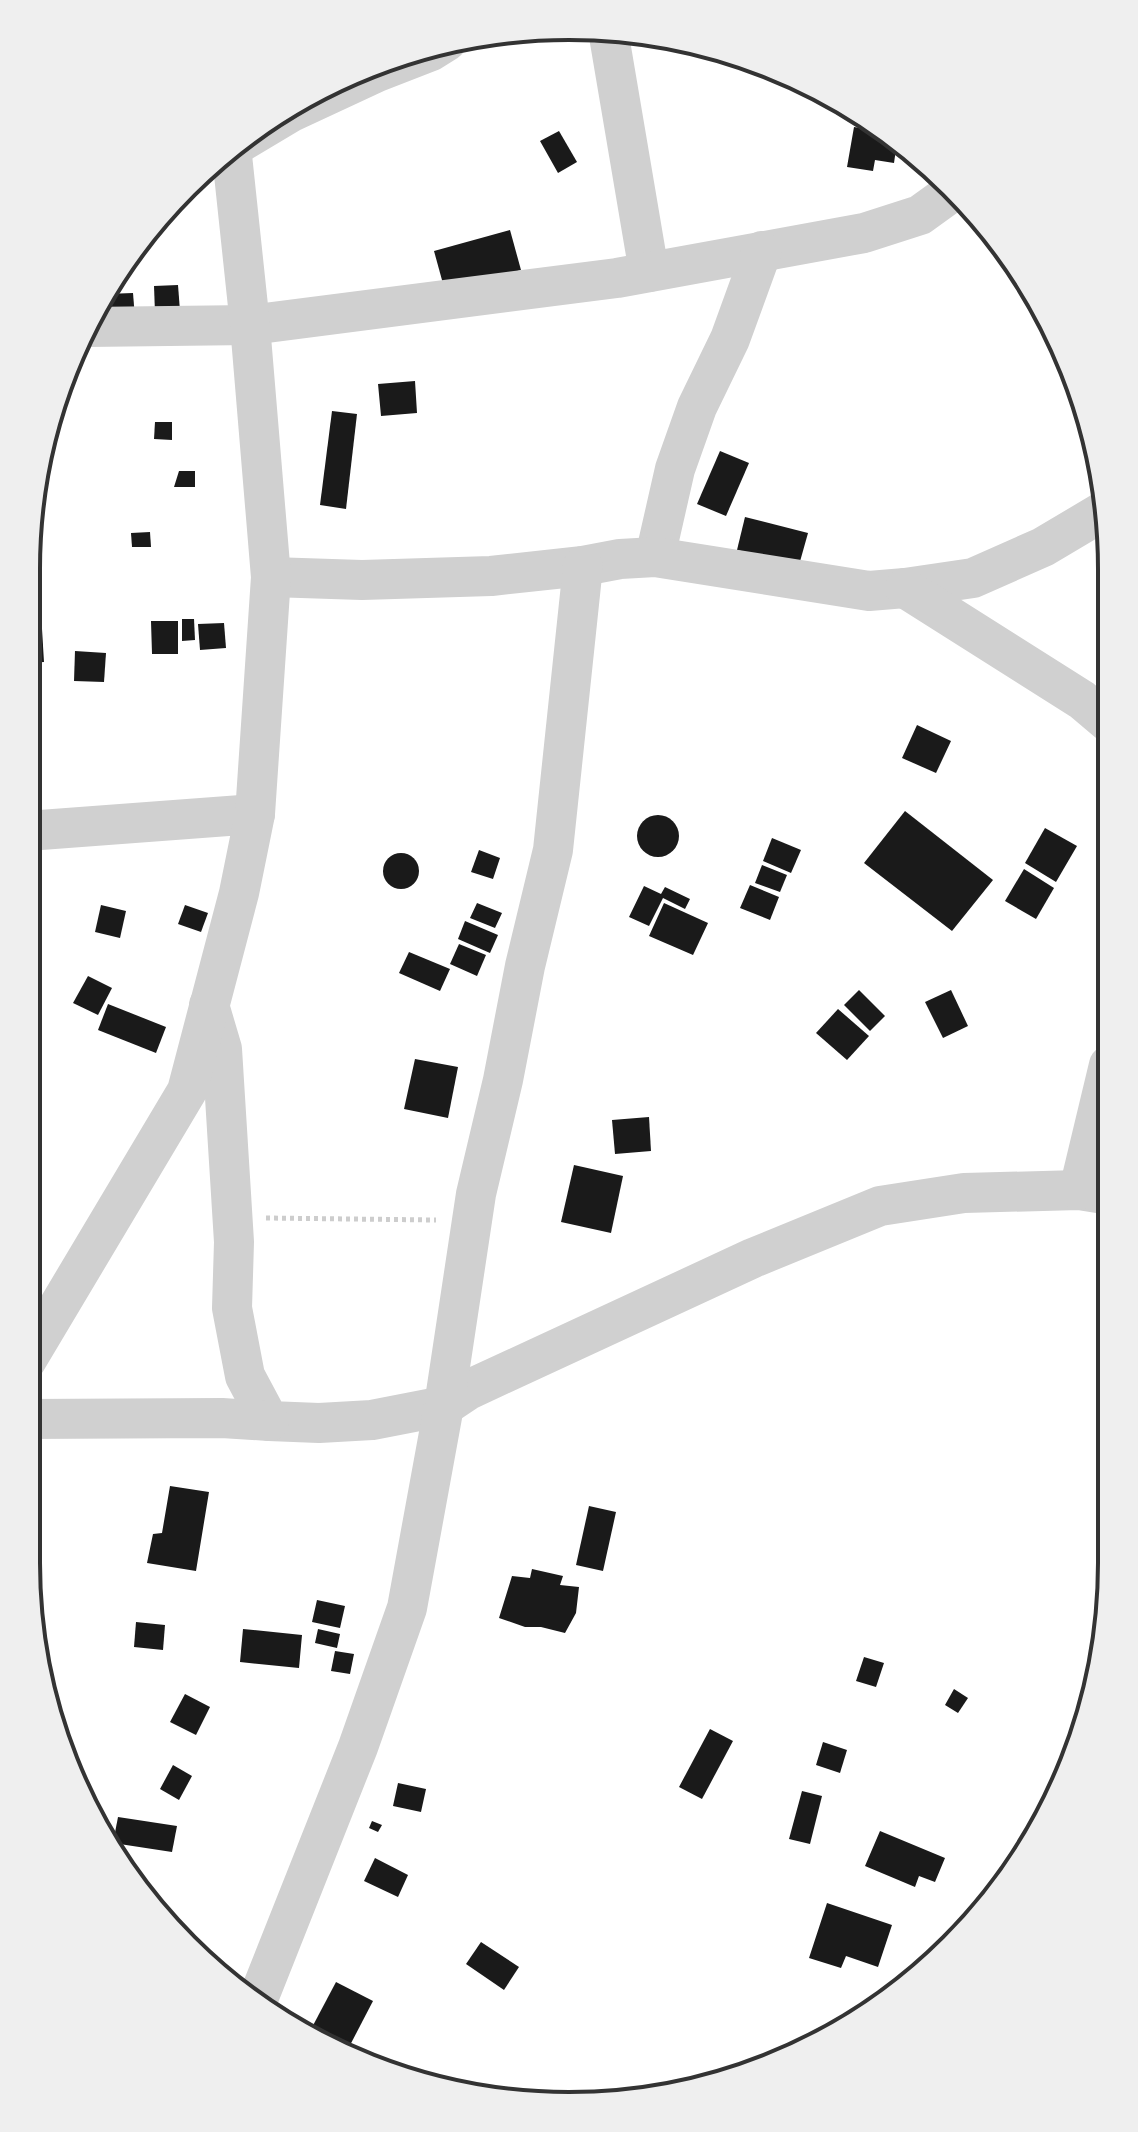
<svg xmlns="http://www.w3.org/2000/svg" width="1138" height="2132" font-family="Mulish,sans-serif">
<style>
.building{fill:#1a1a1a}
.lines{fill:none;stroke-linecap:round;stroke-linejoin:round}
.path{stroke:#cdcdcd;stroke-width:5;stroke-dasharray:4 4;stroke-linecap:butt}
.minor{stroke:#d0d0d0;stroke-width:40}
.rim{fill:none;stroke:#333;stroke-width:4}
</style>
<rect width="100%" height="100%" fill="#fff"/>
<g class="building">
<path d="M854 127 878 131V128L897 142 894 163 875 160 873 171 847 167Z"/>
<path d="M559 131 577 162 558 173 540 141Z"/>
<path d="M510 230 521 270 445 291 434 251Z"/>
<path d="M178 285 180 311 155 313 154 286Z"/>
<path d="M133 293 135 318 107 319 106 294Z"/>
<path d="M415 381 417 413 381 416 378 384Z"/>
<path d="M332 411 357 414 346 509 320 505Z"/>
<path d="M155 422H172V440L154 439Z"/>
<path d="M720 451 749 463 726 516 697 504Z"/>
<path d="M179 471H195V487H174Z"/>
<path d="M745 517 808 533 799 565 737 550Z"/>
<path d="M150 532 151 547H132L131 533Z"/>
<path d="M182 619H194L195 640 182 641Z"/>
<path d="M151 621H178V654H152Z"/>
<path d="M224 623 226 648 200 650 198 624Z"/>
<path d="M42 629 44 662 27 663V630Z"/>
<path d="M75 651 106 653 104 682 74 681Z"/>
<path d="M27 668H39L40 693H27Z"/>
<path d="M917 725 951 741 936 773 902 758Z"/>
<path d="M905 811 993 880 952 931 864 863Z"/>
<circle cx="658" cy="836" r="21"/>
<path d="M1045 828 1077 846 1056 882 1025 863Z"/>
<path d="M772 838 801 850 791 873 763 861Z"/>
<path d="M479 850 500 858 493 879 471 872Z"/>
<circle cx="401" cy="871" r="18"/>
<path d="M762 865 787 875 780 892 755 883Z"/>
<path d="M1024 869 1054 888 1036 919 1005 901Z"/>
<path d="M750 885 779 897 770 920 740 908Z"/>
<path d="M644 886 661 894 665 887 690 899 685 909 663 898 649 926 629 917Z"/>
<path d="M477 903 502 913 495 928 470 918Z"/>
<path d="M664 903 708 923 693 955 649 936Z"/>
<path d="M101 905 126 911 120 938 95 932Z"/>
<path d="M185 905 208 913 201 932 178 924Z"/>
<path d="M465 921 498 935 490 953 458 939Z"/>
<path d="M459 944 486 955 477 976 450 964Z"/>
<path d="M409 952 450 969 440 991 399 973Z"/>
<path d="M88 976 112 988 98 1015 73 1003Z"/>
<path d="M859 990 885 1016 870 1031 844 1005Z"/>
<path d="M951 990 968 1026 943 1038 925 1002Z"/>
<path d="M108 1004 166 1027 156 1053 98 1030Z"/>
<path d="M838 1009 869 1036 847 1060 816 1033Z"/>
<path d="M415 1059 458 1067 448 1118 404 1109Z"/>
<path d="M649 1117 651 1151 615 1154 612 1120Z"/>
<path d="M574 1165 623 1176 611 1233 561 1222Z"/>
<path d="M170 1486 209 1492 196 1571 147 1563 153 1534 162 1533Z"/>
<path d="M589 1506 616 1512 603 1571 576 1565Z"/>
<path d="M532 1569 563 1576 560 1585 579 1587 576 1613 565 1633 541 1627H525L499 1618 512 1576 530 1578Z"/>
<path d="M317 1600 345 1606 340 1628 312 1622Z"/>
<path d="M136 1622 165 1625 163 1650 134 1647Z"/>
<path d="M243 1629 302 1635 299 1668 240 1662Z"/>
<path d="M318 1629 340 1634 337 1648 315 1643Z"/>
<path d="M335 1651 354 1654 350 1674 331 1671Z"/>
<path d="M864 1657 884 1663 876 1687 856 1681Z"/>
<path d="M954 1689 968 1698 958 1713 945 1705Z"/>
<path d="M185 1694 210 1707 196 1735 170 1722Z"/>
<path d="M710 1729 733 1741 702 1799 679 1787Z"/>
<path d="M823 1742 847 1750 840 1773 816 1765Z"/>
<path d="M173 1765 192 1776 179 1800 160 1789Z"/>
<path d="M398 1783 426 1789 421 1812 393 1806Z"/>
<path d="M802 1791 822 1796 810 1844 789 1839Z"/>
<path d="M118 1817 177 1826 172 1852 113 1843Z"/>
<path d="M372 1821 382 1825 378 1832 369 1828Z"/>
<path d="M880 1831 945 1858 935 1882 919 1876 915 1887 865 1866Z"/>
<path d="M375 1858 408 1875 398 1897 364 1881Z"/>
<path d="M827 1903 892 1925 878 1967 846 1956 841 1968 809 1958Z"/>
<path d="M481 1942 519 1967 504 1990 466 1964Z"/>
<path d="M336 1982 373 2001 347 2051 309 2033Z"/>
</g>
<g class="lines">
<path class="path" d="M266 1218 436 1220"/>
<g class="minor">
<path d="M608 30 649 272"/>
<path d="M231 148 291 112 377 72 431 51 447 41"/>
<path d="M87 327 250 325 617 278 864 233 920 215 956 189"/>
<path d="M655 557 675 469 697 407 730 339 762 251"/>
<path d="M271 577 362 580 491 576 583 566 620 559 655 557 869 591 905 588 973 578 1043 547 1107 509"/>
<path d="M905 588 1082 700 1108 722"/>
<path d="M27 831 255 814"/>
<path d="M209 1005 222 1049 234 1242 232 1308 245 1376 269 1421 319 1423 372 1420 444 1406 468 1390 753 1258 880 1206 964 1193 1079 1190 1110 1195"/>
<path d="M1079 1190 1109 1065"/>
<path d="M26 1361 187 1091 239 893 255 814 271 577 250 325 231 146"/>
<path d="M26 1419 222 1418 269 1421"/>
<path d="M256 2004 358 1747 407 1608 444 1406 476 1194 503 1080 525 966 553 850 583 566"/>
</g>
</g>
<path d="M0 0H1138V2132H0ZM569 40H569A529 529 0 0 1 1098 569V1563A529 529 0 0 1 569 2092H569A529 529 0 0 1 40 1563V569A529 529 0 0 1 569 40Z" fill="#efefef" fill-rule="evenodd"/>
<path class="rim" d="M569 40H569A529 529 0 0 1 1098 569V1563A529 529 0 0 1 569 2092H569A529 529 0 0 1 40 1563V569A529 529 0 0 1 569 40Z"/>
</svg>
